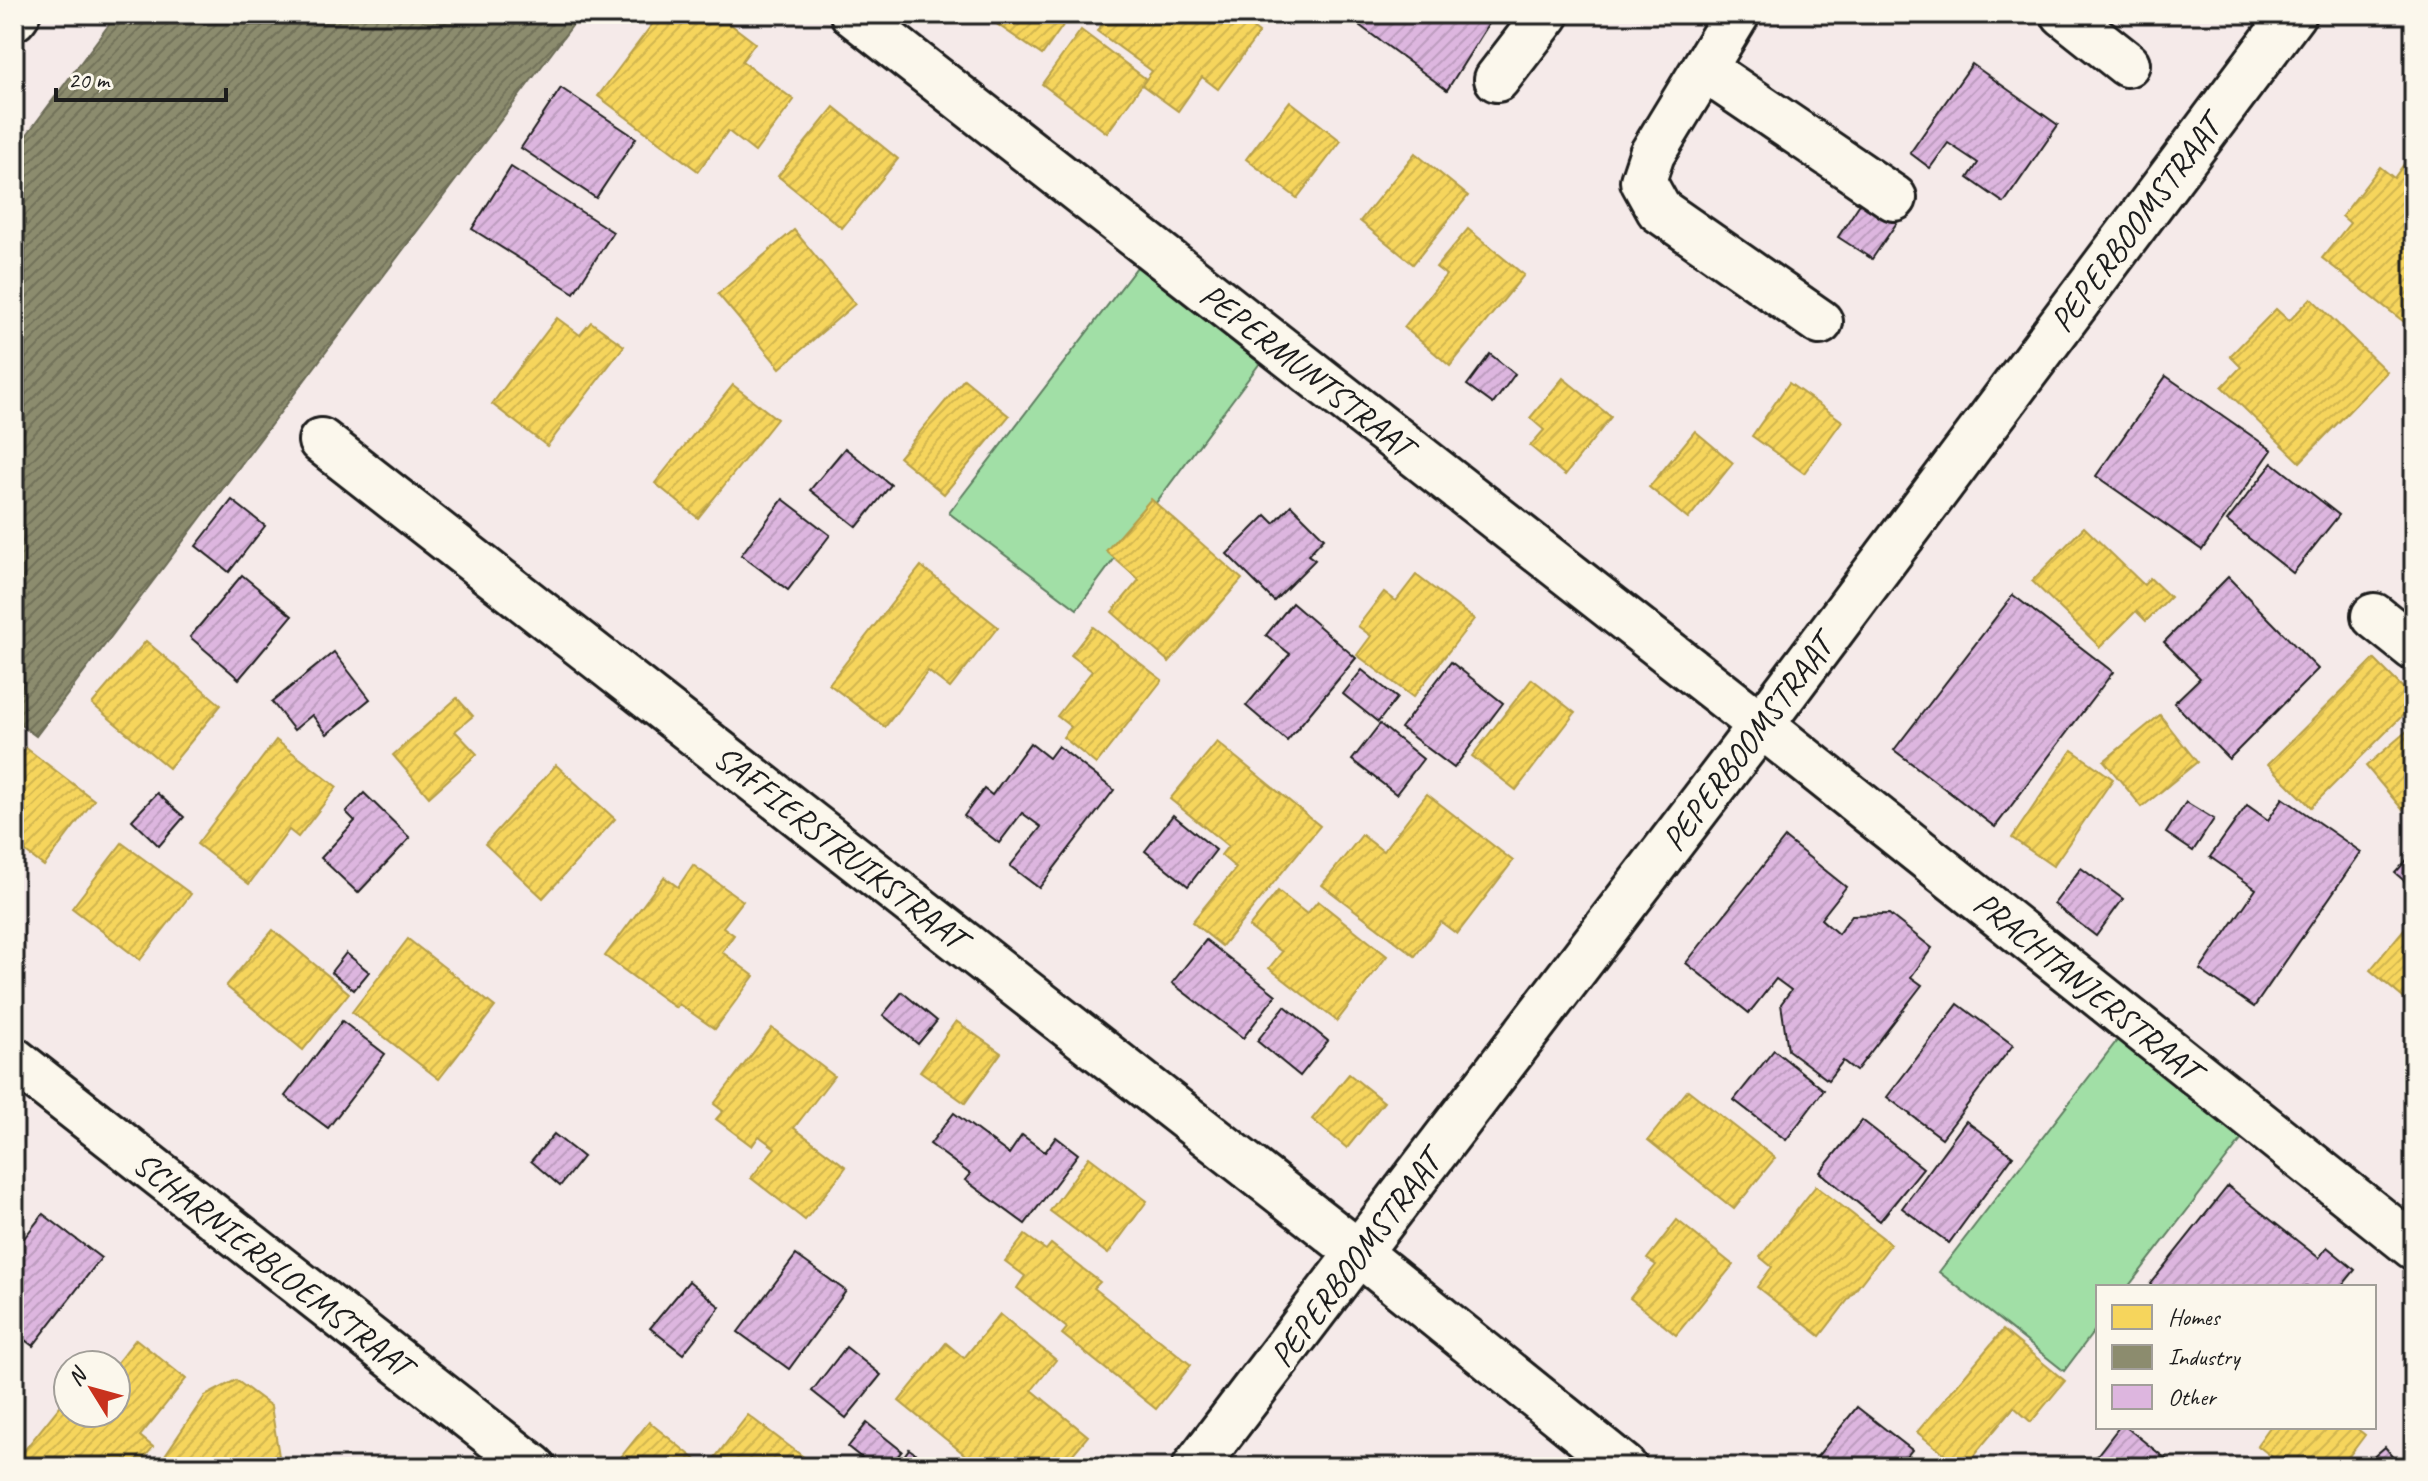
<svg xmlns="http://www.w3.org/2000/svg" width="2428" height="1481" font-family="Caveat,sans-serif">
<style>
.green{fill:#a1dfa6;stroke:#5e7e61;stroke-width:2}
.homes{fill:url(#homes-hatch);stroke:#b59e49;stroke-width:2}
.industry{fill:url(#industry-hatch);stroke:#6a6a55;stroke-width:2}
.building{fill:url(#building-hatch);stroke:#1c1c1c;stroke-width:2}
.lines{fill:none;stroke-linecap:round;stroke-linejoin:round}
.minor-casing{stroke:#1c1c1c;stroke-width:50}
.minor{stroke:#fbf7ec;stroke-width:44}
.labels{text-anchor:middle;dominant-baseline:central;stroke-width:8;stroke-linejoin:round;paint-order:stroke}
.street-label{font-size:34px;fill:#1c1c1c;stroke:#fbf7ec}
</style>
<defs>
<pattern id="homes-hatch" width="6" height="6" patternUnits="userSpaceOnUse" patternTransform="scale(2)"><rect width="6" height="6" fill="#f6d55c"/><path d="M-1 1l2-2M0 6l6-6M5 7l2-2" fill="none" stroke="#d2b64f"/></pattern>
<pattern id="industry-hatch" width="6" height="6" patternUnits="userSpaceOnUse" patternTransform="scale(2)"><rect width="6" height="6" fill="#8c8c6e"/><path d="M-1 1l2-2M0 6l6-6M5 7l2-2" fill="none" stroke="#72725a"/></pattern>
<pattern id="building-hatch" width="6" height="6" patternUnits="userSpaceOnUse" patternTransform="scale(2)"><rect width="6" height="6" fill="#ddb6df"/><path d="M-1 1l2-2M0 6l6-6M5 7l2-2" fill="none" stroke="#bd9cbf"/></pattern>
</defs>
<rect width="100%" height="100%" fill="#f5eae9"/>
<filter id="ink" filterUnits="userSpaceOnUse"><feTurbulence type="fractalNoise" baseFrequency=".0125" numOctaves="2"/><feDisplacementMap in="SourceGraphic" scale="16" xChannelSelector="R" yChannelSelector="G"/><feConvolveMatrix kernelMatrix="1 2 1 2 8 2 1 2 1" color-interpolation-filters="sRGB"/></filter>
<g filter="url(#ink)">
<g class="green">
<path d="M1137 267 1260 363 1077 609 949 513Z"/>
<path d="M2119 1038 2242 1139 2128 1287H2098V1326L2064 1371 1939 1272Z"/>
</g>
<g class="homes">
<path d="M660 14H680L692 23 699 14H717L755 43 742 61 794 100 755 152 728 131 698 171 598 96Z"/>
<path d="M982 14H1071L1042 55Z"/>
<path d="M1110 14H1234L1259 33 1218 89 1202 77 1178 111 1142 85 1152 71 1097 31Z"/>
<path d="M1081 30 1146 79 1107 133 1042 84Z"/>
<path d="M1290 101 1341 141 1297 198 1246 159Z"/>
<path d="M834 107 898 159 842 228 778 176Z"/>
<path d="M1415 153 1468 196 1413 264 1360 221Z"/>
<path d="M2412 153 2414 325 2412 328 2322 258 2350 223 2342 216 2380 167 2394 178Z"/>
<path d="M1468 229 1524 275 1450 366 1404 327 1446 275 1436 267Z"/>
<path d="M794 230 855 304 780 368 718 294Z"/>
<path d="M2311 298 2387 372 2300 462 2222 387 2241 367 2230 356 2276 309 2289 321Z"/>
<path d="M557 318 580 335 591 322 624 346 547 446 492 404Z"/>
<path d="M1563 378 1611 417 1565 475 1530 446 1544 430 1530 418Z"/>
<path d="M964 379 1009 416 944 494 899 457Z"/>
<path d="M1789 383 1842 421 1804 473 1752 436Z"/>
<path d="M733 385 777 419 698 518 655 483Z"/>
<path d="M1695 431 1733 463 1688 519 1649 487Z"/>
<path d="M1151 499 1242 579 1169 662 1112 612 1139 580 1106 551Z"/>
<path d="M2084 527 2144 585 2150 578 2170 597 2146 621 2136 611 2100 647 2032 581Z"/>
<path d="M921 566 998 627 950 688 928 671 885 727 829 684Z"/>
<path d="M1416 575 1474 619 1413 697 1357 655 1371 636 1358 626 1384 592 1396 601Z"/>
<path d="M1093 627 1162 680 1096 764 1063 737 1071 727 1057 716 1092 671 1071 655Z"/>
<path d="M146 641 221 705 169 768 92 704Z"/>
<path d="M2374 659 2414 699V704L2311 807 2268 764Z"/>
<path d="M1532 679 1575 713 1516 790 1472 756Z"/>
<path d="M457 698 473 716 455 731 477 754 429 797 393 755Z"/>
<path d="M2160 715 2197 762 2142 807 2104 761Z"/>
<path d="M2414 725V799L2402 809 2366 766Z"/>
<path d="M276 740 337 787 298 837 289 830 249 884 197 844Z"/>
<path d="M1217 742 1320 826 1222 946 1192 922 1236 868 1221 855 1228 846 1170 799Z"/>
<path d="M26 748 94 800 44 866 14 843V764Z"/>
<path d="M2072 750 2113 779 2053 866 2012 838Z"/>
<path d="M556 765 615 819 543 898 485 844Z"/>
<path d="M1427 794 1513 861 1457 934 1441 922 1415 956 1322 885 1362 835 1383 851Z"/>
<path d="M122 843 191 894 140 960 72 908Z"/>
<path d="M693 865 743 901 723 927 734 935 722 952 754 976 715 1029 679 1004 676 1008 605 956 664 877 678 887Z"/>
<path d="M1278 891 1307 914 1318 901 1387 956 1337 1021 1269 968 1282 952 1249 927Z"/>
<path d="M2414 917V1007L2370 970Z"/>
<path d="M273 930 349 993 303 1050 226 986Z"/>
<path d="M408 939 495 1007 439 1079 352 1012Z"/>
<path d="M956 1021 1001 1053 965 1103 920 1071Z"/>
<path d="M772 1028 834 1076 794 1128 846 1167 805 1220 751 1178 775 1148 759 1136 752 1146 716 1119 723 1111 714 1104Z"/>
<path d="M1349 1074 1384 1102 1347 1148 1312 1119Z"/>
<path d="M1688 1090 1775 1158 1734 1209 1648 1140Z"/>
<path d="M1089 1157 1147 1201 1108 1254 1050 1211Z"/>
<path d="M1816 1186 1891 1244 1820 1336 1757 1287 1772 1267 1760 1257Z"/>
<path d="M1677 1220 1733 1265 1676 1335 1630 1298 1656 1265 1647 1259Z"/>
<path d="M1025 1235 1046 1250 1051 1244 1100 1282 1094 1288 1191 1365 1156 1409 1062 1334 1067 1328 1017 1288 1025 1276 1005 1261Z"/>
<path d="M1000 1314 1056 1360 1032 1390 1088 1436 1066 1462 1072 1467H980L899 1401 946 1343 964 1358Z"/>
<path d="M2003 1330 2065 1381 2031 1422 2014 1407 1964 1467H1960L1917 1432Z"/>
<path d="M136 1339 186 1379 140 1436 153 1447 137 1467H14V1463L68 1396V1413H116L115 1365Z"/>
<path d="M236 1380 271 1406 279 1456 271 1467H157L205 1396Z"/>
<path d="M748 1415 810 1462 806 1467H714L710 1464Z"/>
<path d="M649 1422 705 1467H613Z"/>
<path d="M2270 1427H2355L2365 1435 2341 1467H2285L2257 1445Z"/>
</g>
<path class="industry" d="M117 14H581L36 736 14 720V152Z"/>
<g class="building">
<path d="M1344 14H1495L1447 90Z"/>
<path d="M1972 64 2058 125 2004 203 1968 178 1978 163 1948 143 1930 168 1910 153Z"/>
<path d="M561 88 636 138 596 198 521 148Z"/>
<path d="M511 167 613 232 574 293 472 229Z"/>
<path d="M1863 199 1898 221 1872 259 1838 237Z"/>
<path d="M1490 354 1515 374 1493 404 1467 385Z"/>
<path d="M2166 376 2272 450 2202 550 2096 476Z"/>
<path d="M845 448 891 485 857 527 810 490Z"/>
<path d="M2273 463 2339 515 2293 573 2227 521Z"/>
<path d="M783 499 830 535 788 590 741 555Z"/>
<path d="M232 500 265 526 229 572 196 546Z"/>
<path d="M1291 505 1324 538 1308 555 1315 560 1274 601 1227 554 1266 515 1274 523Z"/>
<path d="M242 575 292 616 239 679 190 637Z"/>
<path d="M2228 577 2318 669 2229 759 2174 703 2200 678 2164 642Z"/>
<path d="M2013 595 2113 672 1995 827 1894 750Z"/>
<path d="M1292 603 1356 658 1287 741 1246 706 1290 654 1266 635Z"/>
<path d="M334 652 370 699 327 734 312 715 294 730 272 702Z"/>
<path d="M1451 662 1503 703 1454 768 1401 728Z"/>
<path d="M1362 670 1397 698 1378 722 1343 694Z"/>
<path d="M1380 724 1423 759 1396 794 1352 760Z"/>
<path d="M1030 743 1049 758 1058 746 1114 790 1039 888 1010 866 1041 827 1022 813 999 843 964 816 984 789 992 795Z"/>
<path d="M157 793 184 817 159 846 132 820Z"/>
<path d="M364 793 410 838 358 893 321 858 355 821 346 812Z"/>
<path d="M2283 798 2361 852 2254 1007 2200 970 2256 889 2210 857 2247 805 2268 820Z"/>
<path d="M2186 802 2214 819 2193 851 2166 833Z"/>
<path d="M1173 815 1216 850 1188 886 1145 851Z"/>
<path d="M1785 838 1846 887 1821 919 1838 934 1852 915 1889 914 1932 948 1911 977 1922 985 1856 1071 1843 1061 1828 1080 1788 1050 1781 1004 1791 990 1776 979 1749 1013 1686 963Z"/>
<path d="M2414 852V889L2395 873Z"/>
<path d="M2081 868 2123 899 2096 936 2054 904Z"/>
<path d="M1206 940 1276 995 1243 1038 1172 983Z"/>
<path d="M346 953 369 972 354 990 331 972Z"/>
<path d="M902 992 937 1021 918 1044 883 1015Z"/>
<path d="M1958 1004 2013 1045 1942 1138 1887 1097Z"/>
<path d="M1285 1006 1328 1041 1300 1076 1257 1041Z"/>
<path d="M342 1021 385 1054 328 1128 285 1096Z"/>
<path d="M1774 1050 1824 1090 1786 1140 1734 1100Z"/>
<path d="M954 1113 1009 1154 1022 1135 1045 1152 1056 1137 1078 1154 1025 1224 965 1180 970 1174 930 1144Z"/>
<path d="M1862 1120 1923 1168 1880 1221 1820 1172Z"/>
<path d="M1966 1121 2013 1156 1949 1243 1902 1208Z"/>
<path d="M554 1134 583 1157 560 1186 531 1161Z"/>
<path d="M2228 1186 2319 1258 2327 1247 2355 1270 2341 1287H2153L2150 1284Z"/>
<path d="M43 1214 101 1258 33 1346 14 1332V1251Z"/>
<path d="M796 1255 846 1291 789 1369 738 1332Z"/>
<path d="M689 1281 720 1307 683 1354 650 1328Z"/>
<path d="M846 1347 881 1375 846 1418 812 1391Z"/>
<path d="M1857 1407 1912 1450 1898 1467H1829L1816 1458Z"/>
<path d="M867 1423 902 1451 889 1467H873L848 1447Z"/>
<path d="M2119 1427H2126L2176 1467H2088Z"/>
<path d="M2385 1447 2402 1467H2362Z"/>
<path d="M909 1449 935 1467H896Z"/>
</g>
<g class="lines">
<g class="minor-casing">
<g id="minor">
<path d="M853 14 1761 725 2414 1247"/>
<path d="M1737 14 1652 154 1643 181 1659 210 1820 322"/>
<path d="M2064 14 2127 64"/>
<path d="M14 18 17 14"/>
<path d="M1704 69 1894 198"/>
<path d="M1497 79 1547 14"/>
<path d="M321 441 1359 1253 1624 1467"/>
<path d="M2374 616 2414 648"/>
<path d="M14 1060 533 1467"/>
<path d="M1195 1467 1761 725 2293 14"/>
</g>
</g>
<use href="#minor" class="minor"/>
</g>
</g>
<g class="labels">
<g class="street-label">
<text transform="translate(2135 224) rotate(-53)">PEPERBOOMSTRAAT</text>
<text transform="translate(1307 370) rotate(38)">PEPERMUNTSTRAAT</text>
<text transform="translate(1747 743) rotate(-53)">PEPERBOOMSTRAAT</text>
<text transform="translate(840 847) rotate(38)">SAFFIERSTRUIKSTRAAT</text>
<text transform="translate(2087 986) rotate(39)">PRACHTANJERSTRAAT</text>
<text transform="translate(1355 1259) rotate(-53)">PEPERBOOMSTRAAT</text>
<text transform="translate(273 1264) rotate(38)">SCHARNIERBLOEMSTRAAT</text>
</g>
</g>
<rect width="2428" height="1481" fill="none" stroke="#fbf7ec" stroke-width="48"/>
<rect x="24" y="24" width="2380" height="1433" fill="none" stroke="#1c1c1c" stroke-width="3" filter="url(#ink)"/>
<rect x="2096" y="1285" width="280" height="144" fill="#fbf7ec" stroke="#a29f99" stroke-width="2"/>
<rect x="2112" y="1305" width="40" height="24" fill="#f6d55c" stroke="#a29f99" stroke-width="2"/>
<text x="2168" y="1325" font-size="24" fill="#1c1c1c">Homes</text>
<rect x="2112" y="1345" width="40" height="24" fill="#8c8c6e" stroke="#a29f99" stroke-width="2"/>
<text x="2168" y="1365" font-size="24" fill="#1c1c1c">Industry</text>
<rect x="2112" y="1385" width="40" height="24" fill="#ddb6df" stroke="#a29f99" stroke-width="2"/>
<text x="2168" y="1405" font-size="24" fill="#1c1c1c">Other</text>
<g transform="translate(92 1389) rotate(307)"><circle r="38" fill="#fbf7ec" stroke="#a29f99" stroke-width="2"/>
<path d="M0-6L14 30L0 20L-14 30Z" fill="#c8321e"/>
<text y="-12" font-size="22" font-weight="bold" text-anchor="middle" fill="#1c1c1c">N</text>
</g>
<path d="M56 88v12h170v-12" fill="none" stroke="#1c1c1c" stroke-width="4"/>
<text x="68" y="88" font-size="24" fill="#1c1c1c" stroke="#fbf7ec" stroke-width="6" paint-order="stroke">20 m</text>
</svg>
